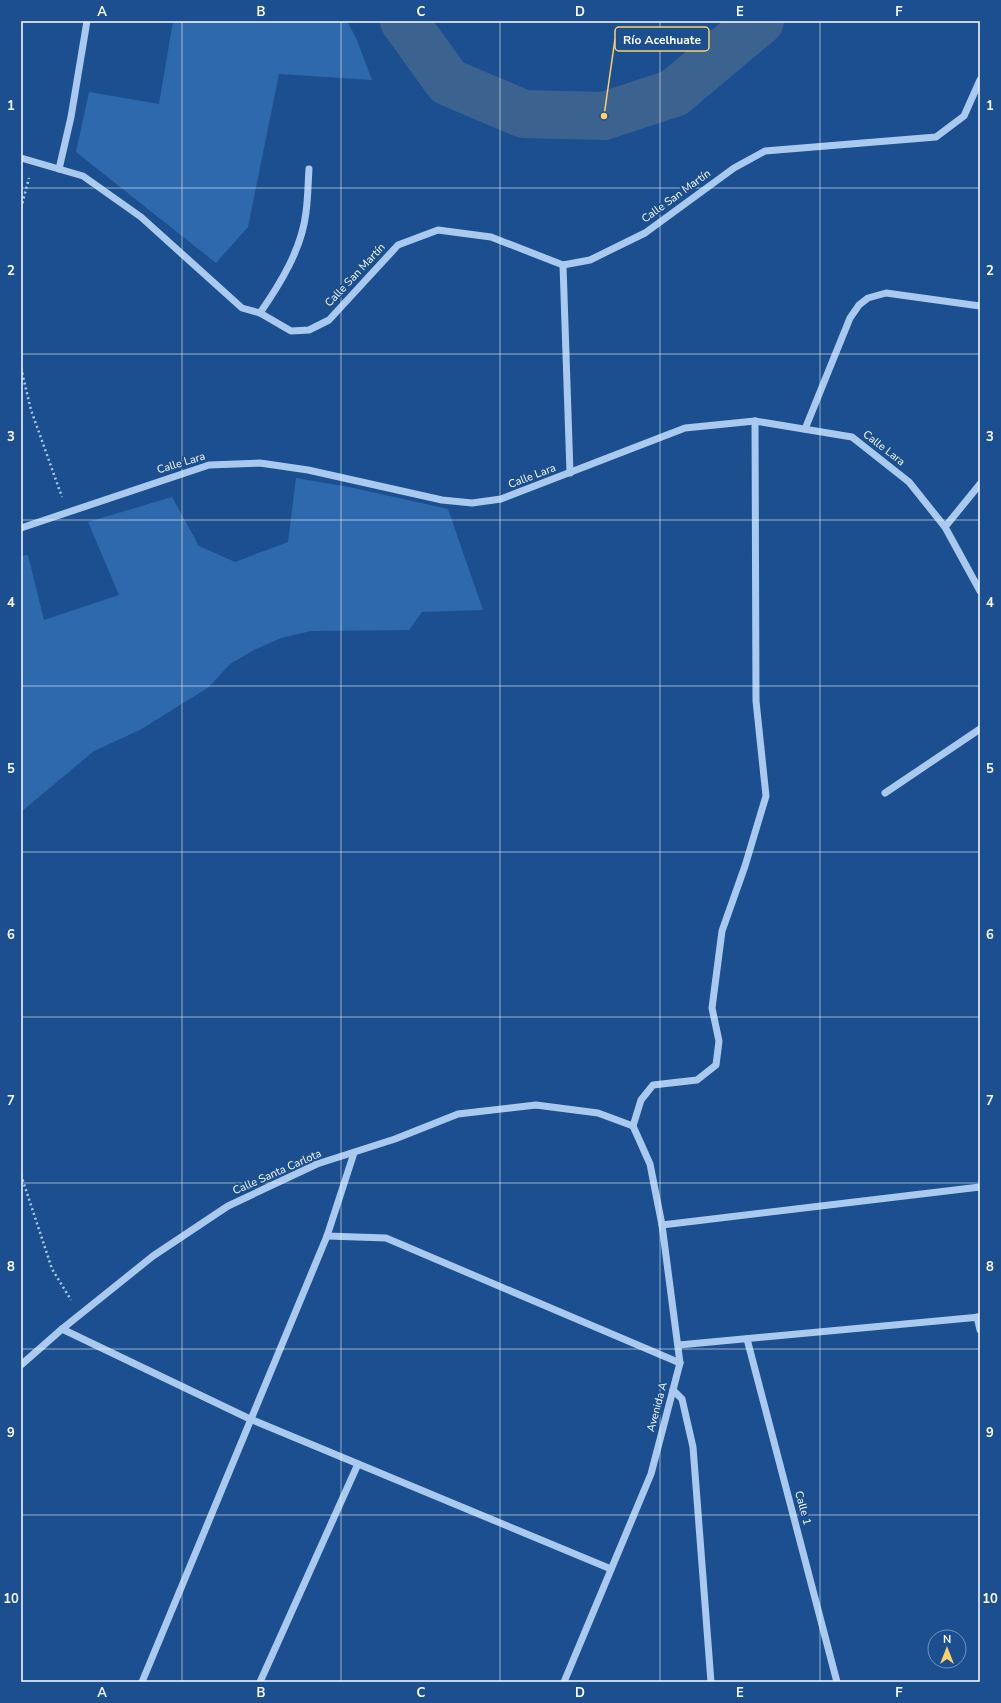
<svg xmlns="http://www.w3.org/2000/svg" width="1001" height="1703" font-family="'Nunito Sans',sans-serif">
<style>
.green{fill:#2e69ad}
.lines{fill:none;stroke-linecap:round;stroke-linejoin:round}
.river{stroke:#3c6290;stroke-width:48}
.path{stroke:#a9c9ee;stroke-width:2.5;stroke-dasharray:2 3;stroke-linecap:butt}
.minor{stroke:#a9c9ee;stroke-width:7}
.grid{fill:none;stroke:#fff;stroke-width:1;stroke-opacity:0.55}
.labels{text-anchor:middle;dominant-baseline:central;stroke-width:4;stroke-linejoin:round;paint-order:stroke}
.street-label{font-size:11px;fill:#fff;stroke:#1b4f8f}
.leader{fill:none;stroke:#ffd166;stroke-width:1.5}
.callout-dot{fill:#ffd166;stroke:#1b4f8f;stroke-width:1.5}
.callout{fill:#1b4f8f;stroke:#ffd166;stroke-width:1.5}
.callout-label{font-size:12px;text-anchor:middle;font-weight:bold;fill:#fff}
.neatline{fill:none;stroke:#fff;stroke-width:1.5}
.grid-label{font-size:13px;text-anchor:middle;font-weight:bold;fill:#fff}
</style>
<rect width="100%" height="100%" fill="#1b4f8f"/>
<g class="green">
<path d="M173 21H347L356 38 372 80 279 74 248 227 216 263 76 152 89 92 159 104Z"/>
<path d="M296 478 349 487 448 509 483 610 422 612 409 630 311 631 281 638 254 650 230 664 209 687 140 730 94 751 21 812V556L28 555 44 620 119 595 88 522 172 497 199 546 235 562 288 542Z"/>
</g>
<g class="lines">
<path class="river" d="M404 21 448 82 524 114 604 116 674 93 760 21"/>
<g class="path">
<path d="M21 208 29 178"/>
<path d="M21 368 31 410 62 497"/>
<path d="M21 1175 52 1269 71 1300"/>
</g>
<g class="minor">
<path d="M21 158 83 176 141 217 242 308 260 313 291 331 309 330 329 320 398 245 438 230 491 237 563 265 590 260 645 233 734 168 765 151 936 137 964 116 980 80"/>
<path d="M59 169 71 117 87 21"/>
<path d="M563 265 570 473"/>
<path d="M260 313C280 284 302 249 306 212 308 198 308 183 309 169"/>
<path d="M805 429 850 318 859 305 868 298 886 293 980 306"/>
<path d="M945 527 980 484"/>
<path d="M21 528 209 465 260 463 308 470 442 500 472 503 501 499 685 428 755 421 852 437 909 482 945 527 980 591"/>
<path d="M885 793 980 729"/>
<path d="M633 1126 641 1100 653 1085 697 1080 716 1065 719 1041 712 1008 722 931 745 866 766 796 756 701 755 421"/>
<path d="M662 1225 980 1187"/>
<path d="M327 1236 386 1238 680 1363"/>
<path d="M977 1317 980 1330"/>
<path d="M62 1329 250 1419 611 1569"/>
<path d="M747 1339 837 1682"/>
<path d="M679 1345 980 1317"/>
<path d="M21 1365 62 1329 153 1256 228 1206 317 1164 395 1139 458 1114 536 1105 598 1113 633 1126"/>
<path d="M673 1390 682 1399 693 1447 711 1682"/>
<path d="M142 1682 327 1236 354 1153"/>
<path d="M260 1682 358 1464"/>
<path d="M564 1682 651 1474 680 1363 662 1225 650 1164 633 1126"/>
</g>
</g>
<path class="grid" d="M182 21V1682M341 21V1682M500 21V1682M660 21V1682M820 21V1682M21 188H980M21 354H980M21 520H980M21 686H980M21 852H980M21 1017H980M21 1183H980M21 1349H980M21 1515H980"/>
<g class="labels">
<g class="street-label">
<text transform="translate(676 196) rotate(-36)">Calle San Martín</text>
<text transform="translate(355 275) rotate(-47)">Calle San Martín</text>
<text transform="translate(884 448) rotate(38)">Calle Lara</text>
<text transform="translate(181 463) rotate(-17)">Calle Lara</text>
<text transform="translate(532 476) rotate(-21)">Calle Lara</text>
<text transform="translate(277 1172) rotate(-24)">Calle Santa Carlota</text>
<text transform="translate(657 1407) rotate(-75)">Avenida A</text>
<text transform="translate(803 1508) rotate(75)">Calle 1</text>
</g>
</g>
<path class="leader" d="M604 116L615 39"/>
<circle class="callout-dot" cx="604" cy="116" r="4"/>
<rect class="callout" x="615" y="27" width="94" height="24" rx="4"/>
<g class="callout-label">
<text x="662" y="44">Río Acelhuate</text>
</g>
<rect width="1001" height="1703" fill="none" stroke="#1b4f8f" stroke-width="44"/>
<g transform="translate(947 1649)"><circle r="19" fill="#1b4f8f" stroke="#7695bc"/>
<path d="M0-3L7 15L0 10L-7 15Z" fill="#ffd166"/>
<text y="-6" font-size="11" font-weight="bold" text-anchor="middle" fill="#ffffff">N</text>
</g>
<rect x="22" y="22" width="957" height="1659" class="neatline"/>
<g class="grid-label">
<text x="102" y="16">A</text>
<text x="261" y="16">B</text>
<text x="421" y="16">C</text>
<text x="580" y="16">D</text>
<text x="740" y="16">E</text>
<text x="899" y="16">F</text>
<text x="11" y="110">1</text>
<text x="990" y="110">1</text>
<text x="11" y="275">2</text>
<text x="990" y="275">2</text>
<text x="11" y="441">3</text>
<text x="990" y="441">3</text>
<text x="11" y="607">4</text>
<text x="990" y="607">4</text>
<text x="11" y="773">5</text>
<text x="990" y="773">5</text>
<text x="11" y="939">6</text>
<text x="990" y="939">6</text>
<text x="11" y="1105">7</text>
<text x="990" y="1105">7</text>
<text x="11" y="1271">8</text>
<text x="990" y="1271">8</text>
<text x="11" y="1437">9</text>
<text x="990" y="1437">9</text>
<text x="11" y="1603">10</text>
<text x="990" y="1603">10</text>
<text x="102" y="1697">A</text>
<text x="261" y="1697">B</text>
<text x="421" y="1697">C</text>
<text x="580" y="1697">D</text>
<text x="740" y="1697">E</text>
<text x="899" y="1697">F</text>
</g>
</svg>
